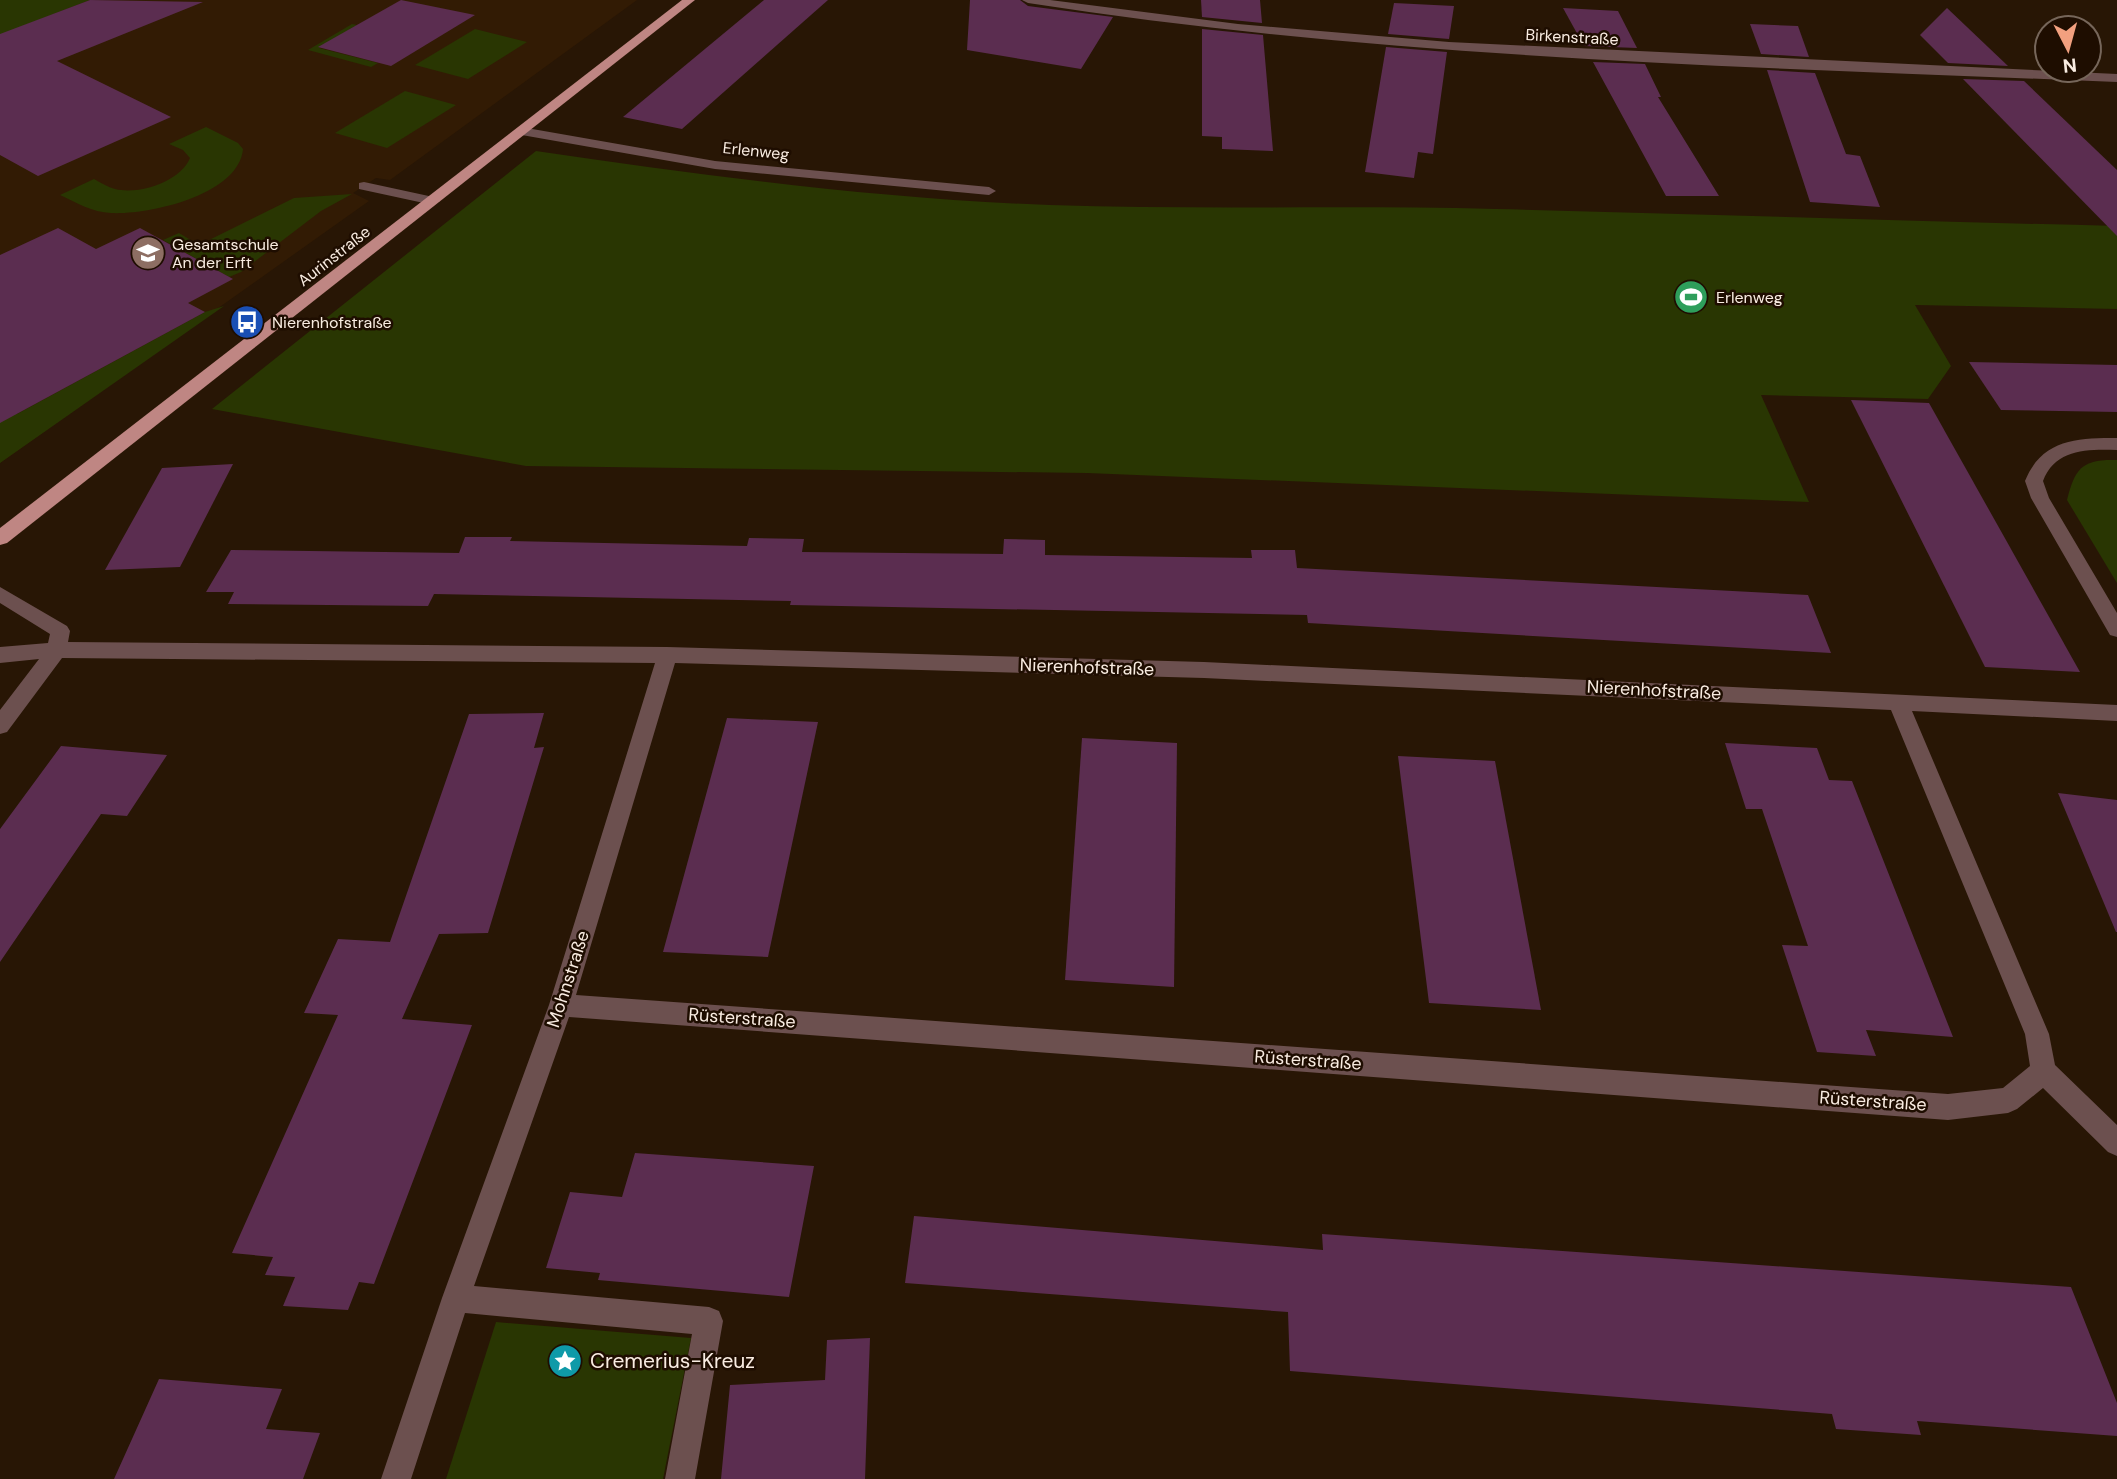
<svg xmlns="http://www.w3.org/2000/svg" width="2117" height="1479" font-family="'DM Sans',sans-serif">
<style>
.built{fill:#321b04}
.green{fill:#293602}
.building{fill:#5b2d50}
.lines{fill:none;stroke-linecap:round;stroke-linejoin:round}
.minor{fill:#6c504f;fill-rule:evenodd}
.major{fill:#bf8683;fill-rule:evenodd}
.labels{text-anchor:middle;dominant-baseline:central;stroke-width:5;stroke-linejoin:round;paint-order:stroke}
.far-street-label{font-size:16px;fill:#f9ece1;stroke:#1e0d00}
.far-poi-label{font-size:16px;fill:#f9ece1;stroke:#1e0d00;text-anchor:start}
.street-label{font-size:18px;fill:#f9ece1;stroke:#1e0d00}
.near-poi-label{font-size:21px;fill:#f9ece1;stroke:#1e0d00;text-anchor:start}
</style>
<rect width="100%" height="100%" fill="#281605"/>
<path class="built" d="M0 0H637L390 180 376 178 353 193 369 201 0 463Z"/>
<g class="green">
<path d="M0 0H90L0 35Z"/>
<path d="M352 24 357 25 319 48 378 63 371 67 308 50Z"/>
<path d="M475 29 527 42 468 79 415 65Z"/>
<path d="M405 91 456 105 387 148 335 133Z"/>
<path d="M206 127 238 143 243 149C239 195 149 215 111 213 92 212 77 203 60 195L94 179C101 183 108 187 115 189 139 195 180 182 190 158L183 150 169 144Z"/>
<path d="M536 151C707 176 878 199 1050 205 1199 210 1348 205 1496 209 1703 214 1910 221 2117 226V309L1915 305 1951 366 1928 399 1761 395 1809 502 1087 473 526 466 212 409Z"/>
<path d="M352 194 321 211 241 272 229 277 163 240 179 233 199 245 294 198Z"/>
<path d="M224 306 0 463V403L17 414 205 312Z"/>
<path d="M2117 460V583L2067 500C2075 468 2082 459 2117 460Z"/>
<path d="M496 1322 691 1338 663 1479H446Z"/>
</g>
<g class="building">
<path d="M90 0 203 2 57 61 171 117 38 176 0 155V34Z"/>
<path d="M401 0 475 15 391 66 318 47Z"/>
<path d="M764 0H828L682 129 623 117Z"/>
<path d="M970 0H1020L1028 6 1113 17 1081 69 967 50Z"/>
<path d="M1201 0H1260L1262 23 1202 17Z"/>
<path d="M1394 3 1454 6 1449 39 1388 34Z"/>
<path d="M1563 8 1618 11 1637 48 1584 46Z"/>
<path d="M1947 8 2008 66 1948 63 1920 35Z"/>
<path d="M1750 24 1798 26 1809 57 1761 54Z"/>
<path d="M1202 29 1263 35 1273 151 1222 149V137L1202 136Z"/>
<path d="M1386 47 1447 52 1433 154 1418 152 1414 178 1365 172Z"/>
<path d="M1593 62 1645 64 1661 97H1658L1719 196H1666Z"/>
<path d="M1767 70 1815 73 1846 154 1860 156 1880 207 1810 202Z"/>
<path d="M1963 79 2024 81 2117 170V236Z"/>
<path d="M58 228 96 249 140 228 233 279 188 303 205 312 0 423V255Z"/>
<path d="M1969 362 2117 365V412L2001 410Z"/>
<path d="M1851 400 1929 403 2080 672 1985 667Z"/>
<path d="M233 464 180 567 105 570 162 468Z"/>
<path d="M465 537H512L510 541 747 546 749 538 804 539 802 552 1003 554 1004 539 1045 540V555L1252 558 1251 550H1295L1297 568 1808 595 1831 653 1308 623 1307 615 790 605 791 601 434 594 428 606 228 604 234 592H206L231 550 459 553Z"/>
<path d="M544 713 534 748 544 747 488 933 439 934 402 1019 472 1025 374 1284 359 1282 348 1310 283 1306 295 1277 265 1275 273 1257 232 1253 338 1015 304 1013 338 939 390 942 469 714Z"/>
<path d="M727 718 818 722 768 957 663 952Z"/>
<path d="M1082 738 1177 743 1174 987 1065 980Z"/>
<path d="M1725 743 1817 748 1829 780 1852 781 1953 1037 1866 1030 1876 1056 1817 1052 1782 945 1808 946 1762 809H1746Z"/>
<path d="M61 746 167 755 127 816 101 814 0 962V829Z"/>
<path d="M1398 756 1495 761 1541 1010 1429 1003Z"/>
<path d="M2058 793 2117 800V932H2116Z"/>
<path d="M635 1153 814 1166 789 1297 598 1280 600 1273 546 1268 570 1192 622 1197Z"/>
<path d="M914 1216 1323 1250 1322 1234 2071 1287 2117 1403V1436L1917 1421 1921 1435 1836 1429 1832 1414 1290 1371 1288 1312 905 1283Z"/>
<path d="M870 1338 865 1479H721L730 1385 825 1380 827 1340Z"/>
<path d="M159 1379 282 1389 266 1429 320 1433 303 1479H114Z"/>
</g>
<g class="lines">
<g class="minor">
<path d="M1022 0H1050L1238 24 1449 42 2117 74V82C1754 67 1388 59 1028 3Z"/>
<path d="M521 127 715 161 989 187 996 191 989 195 715 169 516 134 514 131Z"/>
<path d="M364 182 438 198 440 201 433 205 359 189V183Z"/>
<path d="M2117 438V450C2087 449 2055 449 2043 481L2049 498 2117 613V637L2110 635 2031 498 2025 481C2042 439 2077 438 2117 438Z"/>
<path d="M0 587 67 626 70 631 68 642 667 647 1204 662 2117 705V721L1912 711 2049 1034 2055 1065 2117 1125V1156L2108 1152 2043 1088 2017 1109 2008 1113 1948 1120 569 1017 474 1286 709 1307 719 1311 723 1321 695 1479H665L692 1334 465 1313 411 1479H381L442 1298 549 1005 655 663 62 658 7 732 0 734V710L39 659 0 663V647L48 643 50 634 0 603ZM675 663 1204 678 1891 710 2025 1034 2030 1066 2003 1088 1948 1094 576 995Z"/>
</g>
<path class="major" d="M682 0H695L7 543 0 545V528Z"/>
</g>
<defs>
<g id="school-disc" transform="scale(1.75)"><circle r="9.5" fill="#8d6e63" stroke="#1e0d00"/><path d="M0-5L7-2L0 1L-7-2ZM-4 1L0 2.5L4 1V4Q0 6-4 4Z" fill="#fff"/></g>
<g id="stadium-disc" transform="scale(1.75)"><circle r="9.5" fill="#2e9e5b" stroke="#1e0d00"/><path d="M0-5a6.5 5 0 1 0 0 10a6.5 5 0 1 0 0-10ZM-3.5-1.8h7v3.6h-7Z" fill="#fff"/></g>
<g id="bus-disc" transform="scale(1.75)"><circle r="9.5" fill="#1a4fb4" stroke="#1e0d00"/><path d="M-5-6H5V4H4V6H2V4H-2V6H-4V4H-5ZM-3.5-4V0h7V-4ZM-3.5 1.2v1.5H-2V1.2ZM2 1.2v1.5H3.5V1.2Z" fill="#fff"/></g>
<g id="sight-disc" transform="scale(1.75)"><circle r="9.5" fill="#0f9aa8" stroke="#1e0d00"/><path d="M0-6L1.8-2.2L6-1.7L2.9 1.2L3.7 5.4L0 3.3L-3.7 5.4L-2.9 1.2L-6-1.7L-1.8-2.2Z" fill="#fff"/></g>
</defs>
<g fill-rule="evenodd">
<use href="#school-disc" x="148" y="253"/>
<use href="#stadium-disc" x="1691" y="297"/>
<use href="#bus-disc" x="247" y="322"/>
<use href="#sight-disc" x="565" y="1361"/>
</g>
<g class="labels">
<g class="far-street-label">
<text transform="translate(1572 37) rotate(3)">Birkenstraße</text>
<text transform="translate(756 151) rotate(6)">Erlenweg</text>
<text transform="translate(334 256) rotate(-38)">Aurinstraße</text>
</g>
<g class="far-poi-label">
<text x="172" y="244">Gesamtschule<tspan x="172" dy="18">An der Erft</tspan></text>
<text x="1716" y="297">Erlenweg</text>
<text x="272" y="322">Nierenhofstraße</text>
</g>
<g class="street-label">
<text transform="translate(1087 667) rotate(2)">Nierenhofstraße</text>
<text transform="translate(1654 690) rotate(3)">Nierenhofstraße</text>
<text transform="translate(568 979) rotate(-72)">Mohnstraße</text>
<text transform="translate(742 1018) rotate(4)">Rüsterstraße</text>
<text transform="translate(1308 1060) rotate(4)">Rüsterstraße</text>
<text transform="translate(1873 1101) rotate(4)">Rüsterstraße</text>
</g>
<g class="near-poi-label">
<text x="590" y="1361">Cremerius-Kreuz</text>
</g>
</g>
<g transform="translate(2068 49) rotate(174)"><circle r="33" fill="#1e0d00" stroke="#76665a" stroke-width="2"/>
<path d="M0-5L12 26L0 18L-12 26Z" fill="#f2a07f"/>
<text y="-10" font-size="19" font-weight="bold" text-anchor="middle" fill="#f9ece1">N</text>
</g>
</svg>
